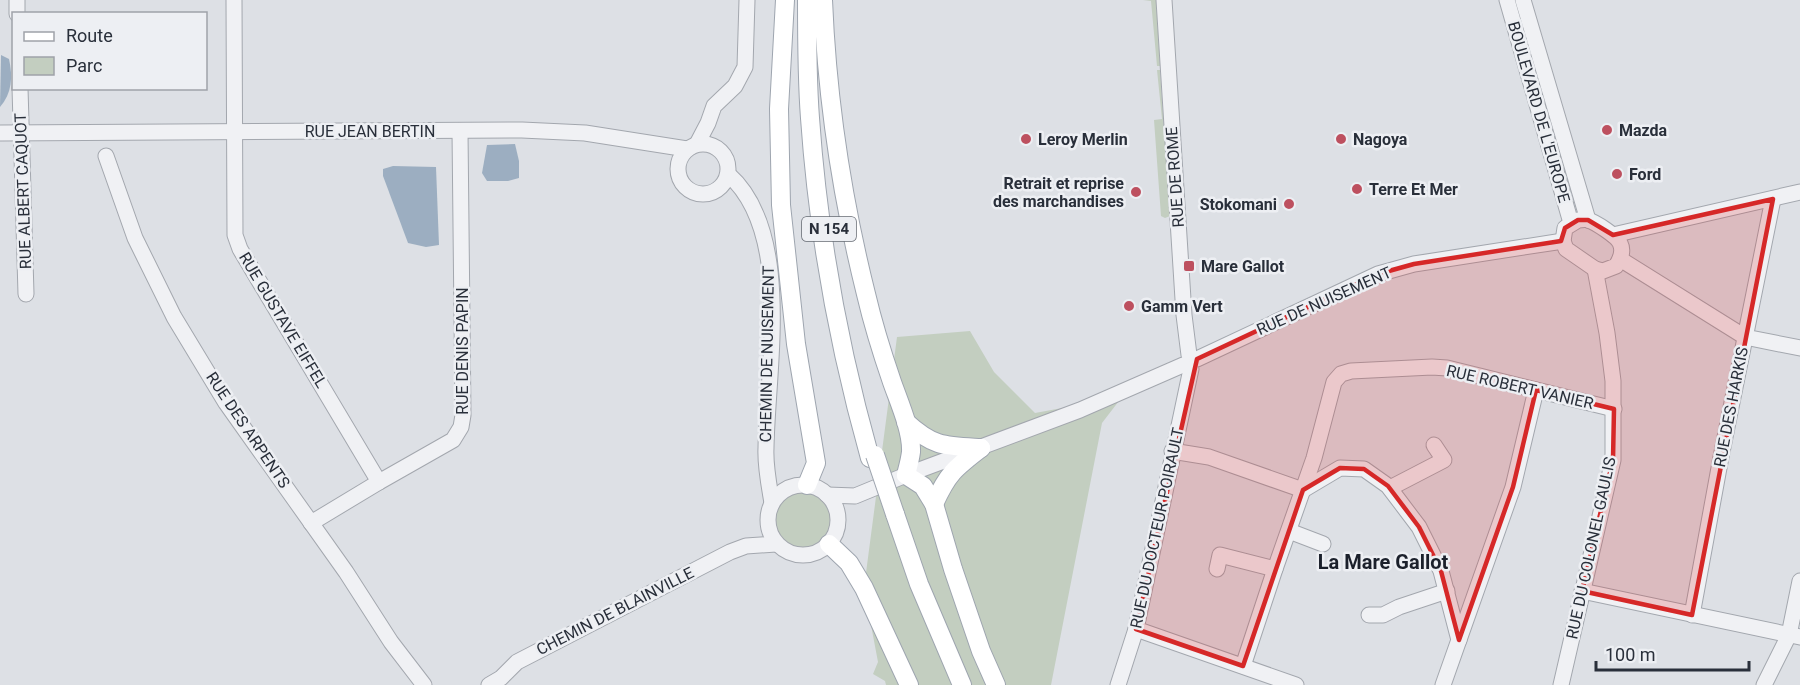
<svg xmlns="http://www.w3.org/2000/svg" width="1800" height="685" font-family="Roboto,sans-serif">
<style>
.green{fill:#c3cec0}
.water{fill:#9caec1}
.lines{fill:none;stroke-linecap:round;stroke-linejoin:round}
.minor-casing{stroke:#a3a7ae;stroke-width:17}
.major-casing{stroke:#9ea5af;stroke-width:20}
.minor{stroke:#f0f1f4;stroke-width:15}
.major{stroke:#fff;stroke-width:18}
.major-bridge-casing{stroke:#9ea5af;stroke-width:20;stroke-linecap:butt}
.major-bridge{stroke:#fff;stroke-width:18}
.marked{fill:#d62828;fill-opacity:0.2;stroke:#d62828;stroke-width:4.5;stroke-linejoin:round}
.poi-dot{fill:#bd505f;stroke:#edeff3;stroke-width:2}
.labels{text-anchor:middle;dominant-baseline:central;stroke-width:5;stroke-linejoin:round;paint-order:stroke}
.shield{fill:#edeff3;stroke:#646972;stroke-width:1.5}
.shield-label{font-size:15px;font-weight:bold;fill:#292f3a}
.street-label{font-size:16px;fill:#292f3a;stroke:#edeff3}
.poi-label{font-size:16px;font-weight:bold;fill:#292f3a;stroke:#edeff3;text-anchor:start}
.quarter-label{font-size:20px;font-weight:bold;fill:#1b202b;stroke:#edeff3}
</style>
<rect width="100%" height="100%" fill="#dde0e5"/>
<g class="green">
<path d="M1143 0H1156L1160 66H1157L1151 1Z"/>
<path d="M1157 70H1160L1170 216 1165 218 1161 216 1154 120 1162 119Z"/>
<path d="M970 331 994 372 1035 413 1122 397 1102 423 1051 685H886L885 681 873 674 878 662 864 588 897 337Z"/>
<circle cx="804" cy="521" r="31"/>
</g>
<g class="water">
<path d="M1 55 9 59C13 77 12 93 0 107Z"/>
<path d="M515 144 519 161V178L508 181H487L482 173 487 145Z"/>
<path d="M393 166 436 167 439 245 426 247 408 243 383 176V169Z"/>
</g>
<g class="lines">
<g class="minor-casing">
<g id="minor">
<path d="M17 0V14"/>
<path d="M234 0 235 235 240 249 379 482"/>
<path d="M1164 0 1184 315 1189 355"/>
<path d="M1507 0 1571 223"/>
<path d="M1523 0 1588 220"/>
<path d="M20 88 26 294"/>
<path d="M0 133 522 130 585 133 687 149"/>
<circle cx="703" cy="169" r="25"/>
<path d="M697 144 708 123 714 106 735 86 745 67 747 0"/>
<path d="M106 156 135 238 174 317 226 403 346 572 391 642 424 685"/>
<path d="M728 174C794 232 767 369 766 448 765 466 769 485 772 503"/>
<path d="M1578 220C1581 220 1585 219 1588 220 1595 222 1617 236 1620 243 1624 251 1620 260 1616 266L1603 271 1595 269 1566 249 1563 241 1565 228Z"/>
<path d="M1613 235 1800 192"/>
<path d="M1620 259 1745 337 1800 348"/>
<path d="M1197 359 1378 274 1414 264 1563 241"/>
<path d="M1172 451 1209 457 1303 490 1340 468 1364 469 1388 486 1419 527 1441 571 1459 640"/>
<circle cx="803" cy="520" r="35"/>
<path d="M1390 488 1444 460 1434 445"/>
<path d="M827 495 855 496 906 475 1080 410 1183 365"/>
<path d="M311 523 379 482 453 440 461 427 463 415 460 131"/>
<path d="M1289 531 1323 544"/>
<path d="M1217 569 1220 555 1275 569"/>
<path d="M1582 591 1800 637"/>
<path d="M1369 615H1383L1399 607 1447 591"/>
<path d="M1692 615 1721 457 1773 199"/>
<path d="M1136 629 1296 685"/>
<path d="M1243 666 1275 569 1314 458 1334 382 1341 374 1351 371 1432 367 1447 368 1614 409"/>
<path d="M489 685 501 678 517 662 730 552 746 546 776 544"/>
<path d="M1118 685 1136 629 1191 369"/>
<path d="M1443 685 1513 487 1536 390"/>
<path d="M1561 685 1613 460V381L1607 333 1595 269"/>
<path d="M1764 685 1789 635 1800 581"/>
</g>
</g>
<g class="major-casing">
<g id="major">
<path d="M785 0 779 109 781 205 796 344 816 463 807 485"/>
<path d="M807 0C807 39 807 79 810 118 818 233 839 348 870 458"/>
<path d="M823 0C827 99 842 198 866 294 873 324 882 353 892 382 899 402 912 431 911 452 910 460 908 467 906 475L923 486 934 504 953 569 981 651 996 685"/>
<path d="M906 422C933 447 945 446 981 448"/>
<path d="M934 504C948 473 955 468 981 448"/>
<path d="M895 514 919 584 962 685"/>
<path d="M829 544 849 563 864 588 909 685"/>
</g>
</g>
<use href="#minor" class="minor"/>
<use href="#major" class="major"/>
<g class="major-bridge-casing">
<path id="major-bridge" d="M875 455 895 514"/>
</g>
<use href="#major-bridge" class="major-bridge"/>
</g>
<path class="marked" d="M1773 199 1692 615 1582 591 1613 460 1614 409 1536 390 1513 487 1459 640 1441 571 1419 527 1388 486 1364 469 1340 468 1303 490 1243 666 1136 629 1197 359 1378 274 1414 264 1561 241 1565 228 1578 220H1588L1613 235Z"/>
<g class="poi-dot">
<circle cx="1607" cy="130" r="6"/>
<circle cx="1026" cy="139" r="6"/>
<circle cx="1341" cy="139" r="6"/>
<circle cx="1617" cy="174" r="6"/>
<circle cx="1357" cy="189" r="6"/>
<circle cx="1136" cy="192" r="6"/>
<circle cx="1289" cy="204" r="6"/>
<rect x="1183" y="260" width="12" height="12" rx="3"/>
<circle cx="1129" cy="306" r="6"/>
</g>
<g class="labels">
<rect class="shield" x="802" y="217" width="54" height="24" rx="4.5"/>
<g class="shield-label">
<text x="829" y="229">N 154</text>
</g>
<g class="street-label">
<text transform="translate(1539 112) rotate(74)">BOULEVARD DE L'EUROPE</text>
<text x="370" y="131">RUE JEAN BERTIN</text>
<text transform="translate(1175 177) rotate(-94)">RUE DE ROME</text>
<text transform="translate(23 191) rotate(-92)">RUE ALBERT CAQUOT</text>
<text transform="translate(1324 301) rotate(-24)">RUE DE NUISEMENT</text>
<text transform="translate(283 320) rotate(59)">RUE GUSTAVE EIFFEL</text>
<text transform="translate(462 351) rotate(-90)">RUE DENIS PAPIN</text>
<text transform="translate(767 354) rotate(-89)">CHEMIN DE NUISEMENT</text>
<text transform="translate(1520 387) rotate(13)">RUE ROBERT VANIER</text>
<text transform="translate(1731 407) rotate(-79)">RUE DES HARKIS</text>
<text transform="translate(248 430) rotate(56)">RUE DES ARPENTS</text>
<text transform="translate(1157 528) rotate(-78)">RUE DU DOCTEUR POIRAULT</text>
<text transform="translate(1591 548) rotate(-78)">RUE DU COLONEL GAULIS</text>
<text transform="translate(615 611) rotate(-27)">CHEMIN DE BLAINVILLE</text>
</g>
<g class="poi-label">
<text x="1619" y="130">Mazda</text>
<text x="1038" y="139">Leroy Merlin</text>
<text x="1353" y="139">Nagoya</text>
<text x="1629" y="174">Ford</text>
<text x="1124" y="183" text-anchor="end">Retrait et reprise<tspan x="1124" dy="18">des marchandises</tspan></text>
<text x="1369" y="189">Terre Et Mer</text>
<text x="1277" y="204" text-anchor="end">Stokomani</text>
<text x="1201" y="266">Mare Gallot</text>
<text x="1141" y="306">Gamm Vert</text>
</g>
<g class="quarter-label">
<text x="1383" y="562">La Mare Gallot</text>
</g>
</g>
<rect x="12" y="12" width="195" height="78" fill="#edeff3" stroke="#9fa2a9" stroke-width="1.5"/>
<rect x="24" y="32" width="30" height="9" fill="#ffffff" stroke="#9fa2a9" stroke-width="1.5"/>
<text x="66" y="42" font-size="18" fill="#292f3a">Route</text>
<rect x="24" y="57" width="30" height="18" fill="#c3cec0" stroke="#9fa2a9" stroke-width="1.5"/>
<text x="66" y="72" font-size="18" fill="#292f3a">Parc</text>
<path d="M1596 661v9h153v-9" fill="none" stroke="#292f3a" stroke-width="3"/>
<text x="1605" y="661" font-size="18" fill="#292f3a" stroke="#edeff3" stroke-width="4.5" paint-order="stroke">100 m</text>
</svg>
